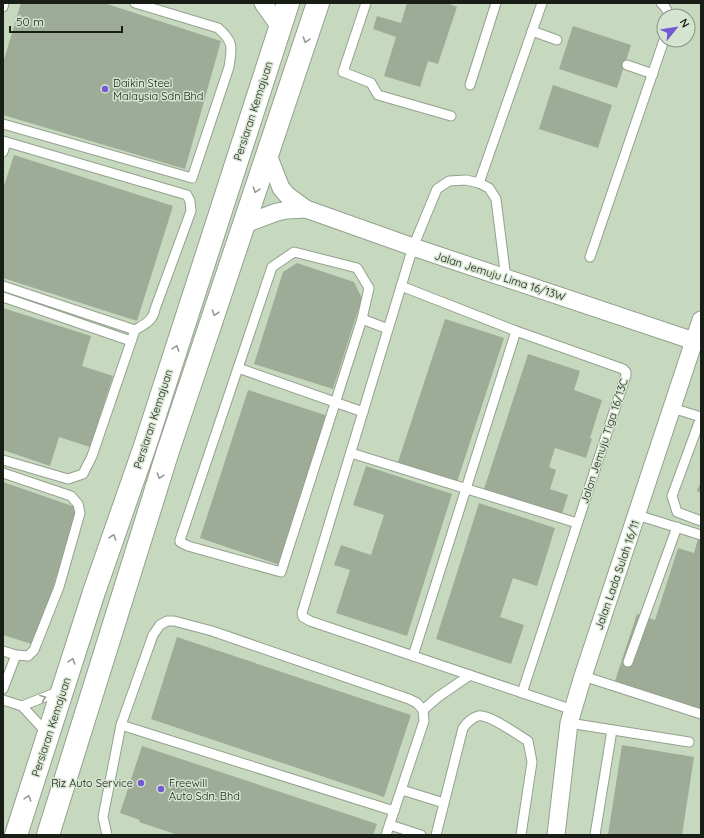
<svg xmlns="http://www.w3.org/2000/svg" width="704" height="838" font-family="Quicksand,sans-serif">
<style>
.built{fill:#c6d9be;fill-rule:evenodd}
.building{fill:#9dab97}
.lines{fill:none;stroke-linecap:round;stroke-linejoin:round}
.service-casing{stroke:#93a18e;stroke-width:11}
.minor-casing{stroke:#93a18e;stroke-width:19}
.primary-casing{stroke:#93a18e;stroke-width:24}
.service{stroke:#fff;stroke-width:9}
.minor{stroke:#fff;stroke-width:17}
.primary{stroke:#fff;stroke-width:22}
.oneway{stroke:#979996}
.poi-dot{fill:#7559d3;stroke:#d5e4cf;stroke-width:1.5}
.labels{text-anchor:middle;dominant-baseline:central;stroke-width:3;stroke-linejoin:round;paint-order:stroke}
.poi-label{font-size:11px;fill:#181d16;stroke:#d5e4cf;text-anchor:start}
.street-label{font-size:11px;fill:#181d16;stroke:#d5e4cf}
</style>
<rect width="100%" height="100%" fill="#d5e4cf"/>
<path class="built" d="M3 3H701V835H3ZM664 16H688V40H664Z"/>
<g class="building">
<path d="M21 3H104L221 41 185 169 3 115V63Z"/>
<path d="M407 3H447L457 7 438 64 428 61 420 87 384 76 396 37 373 29 377 16 401 23Z"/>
<path d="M573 26 631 45 617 88 559 69Z"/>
<path d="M553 85 612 105 598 148 539 129Z"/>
<path d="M14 155 173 206 137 321 3 278V189Z"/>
<path d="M297 263 354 282 362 298 333 389 254 364 283 272Z"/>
<path d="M3 308 91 336 82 366 113 376 90 447 59 437 50 466 3 450Z"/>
<path d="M445 319 504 338 457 482 398 462Z"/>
<path d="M528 354 580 371 574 390 602 400 590 438 592 439 586 458 555 448 549 467 556 470 550 489 568 495 562 514 484 489Z"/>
<path d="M248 390 328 416 280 565 200 538Z"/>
<path d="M366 466 452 494 407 636 336 613 350 570 334 565 341 545 371 555 384 515 353 505Z"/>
<path d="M701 481V493L697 491Z"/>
<path d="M3 482 78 508 35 645 3 635Z"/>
<path d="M479 503 555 528 537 586 513 578 500 617 524 625 511 664 436 639Z"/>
<path d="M698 539 701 540V709L615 681 637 614 655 620 678 548 694 553Z"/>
<path d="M177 637 411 715 384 797 151 719Z"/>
<path d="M622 745 694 757 682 835H608Z"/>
<path d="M142 746 377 824 373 835H178L139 822 140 820 120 813Z"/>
</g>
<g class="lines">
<g class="service-casing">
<g id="service">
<path d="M366 3 343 72 371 83 378 95 451 116"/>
<path d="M661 3 665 7 670 16"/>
<path d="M3 7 4 3"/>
<path d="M532 31 557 40"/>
<path d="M627 65 653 74"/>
<path d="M470 85 496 3"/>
<path d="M3 124 192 178 229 67C232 47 234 42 218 28L135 3"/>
<path d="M3 141 187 195 190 201 191 211 155 309C153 321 145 324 135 330L3 286"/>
<path d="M3 152 6 142"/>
<path d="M479 183 542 3"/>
<path d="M294 252 357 268 369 288 362 319 281 572 188 546 180 542V540L272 267Z"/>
<path d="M590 257 664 40"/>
<path d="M506 279 496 199 489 188 479 183 466 180 449 181 437 189 413 247 302 613 303 617 310 621 573 710"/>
<path d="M401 286 516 331 623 369 626 372V375L522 693"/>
<path d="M3 297 131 341"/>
<path d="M362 319 388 329"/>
<path d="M238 368 363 412"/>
<path d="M672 408 701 417"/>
<path d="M701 417 672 496 677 512 701 521"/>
<path d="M351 453 577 523"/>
<path d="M3 460 68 479 83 474 92 456 135 330"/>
<path d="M3 473 71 496 78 504 80 513 59 587 34 650 28 656 16 655 3 651"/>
<path d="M637 515 701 535"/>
<path d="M413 656 516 331"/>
<path d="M628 662 677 527"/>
<path d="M583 676 701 714"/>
<path d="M3 689 16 655"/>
<path d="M3 700 22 706 47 733"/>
<path d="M22 706 60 691"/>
<path d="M423 710 438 697 470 675"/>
<path d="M569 723 689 742"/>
<path d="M121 725 394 811"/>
<path d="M402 790 444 803"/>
<path d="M390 825 421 835"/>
<path d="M107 835 103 817 121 725 153 635 160 625 167 621H174L212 631 409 699 417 703 423 710 424 721 386 835"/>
<path d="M436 835 463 728C467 723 471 718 478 716 488 713 518 735 528 741L532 762 521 835"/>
<path d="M595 835 612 730"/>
</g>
</g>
<g class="minor-casing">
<g id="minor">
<path d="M263 3 280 27"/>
<path d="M268 155 281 188 287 195 306 209 413 247 694 341"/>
<path d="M245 224 277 212 287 210 306 209"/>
<path d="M556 835 569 723 583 676 701 320"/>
</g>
</g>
<g class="primary-casing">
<g id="primary">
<path d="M16 835 94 592 145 446 288 3"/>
<path d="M48 835 168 451 318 3"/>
</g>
</g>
<use href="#service" class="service"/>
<use href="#minor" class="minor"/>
<use href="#primary" class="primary"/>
</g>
<defs><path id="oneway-chevron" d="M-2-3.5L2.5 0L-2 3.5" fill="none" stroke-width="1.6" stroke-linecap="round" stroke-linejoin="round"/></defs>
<g class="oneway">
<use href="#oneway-chevron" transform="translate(306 40) rotate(108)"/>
<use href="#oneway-chevron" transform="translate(256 190) rotate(108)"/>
<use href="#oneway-chevron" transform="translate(215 313) rotate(109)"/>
<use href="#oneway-chevron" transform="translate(176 348) rotate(-72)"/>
<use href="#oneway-chevron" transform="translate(160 476) rotate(107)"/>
<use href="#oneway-chevron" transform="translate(113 537) rotate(-71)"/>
<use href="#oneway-chevron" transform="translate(72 661) rotate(-72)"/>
<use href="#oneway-chevron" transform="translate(43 698) rotate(-22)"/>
<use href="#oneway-chevron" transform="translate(28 798) rotate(-72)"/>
</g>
<g class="poi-dot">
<circle cx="105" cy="89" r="4"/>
<circle cx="141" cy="783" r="4"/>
<circle cx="161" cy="789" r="4"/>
</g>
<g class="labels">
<g class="poi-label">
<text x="113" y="83">Daikin Steel<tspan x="113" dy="13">Malaysia Sdn Bhd</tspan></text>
<text x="133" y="783" text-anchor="end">Riz Auto Service</text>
<text x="169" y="783">Freewill<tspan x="169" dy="13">Auto Sdn. Bhd</tspan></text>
</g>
<g class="street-label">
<text transform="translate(253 111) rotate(-72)">Persiaran Kemajuan</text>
<text transform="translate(500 276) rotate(18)">Jalan Jemuju Lima 16/13W</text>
<text transform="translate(153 419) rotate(-72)">Persiaran Kemajuan</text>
<text transform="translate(604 441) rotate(-72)">Jalan Jemuju Tiga 16/13C</text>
<text transform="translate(617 575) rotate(-71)">Jalan Lada Sulah 16/11</text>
<text transform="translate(51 727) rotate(-72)">Persiaran Kemajuan</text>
</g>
</g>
<rect width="704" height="838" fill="none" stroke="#181d16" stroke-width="8"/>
<g transform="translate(676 28) rotate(60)"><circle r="19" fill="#d5e4cf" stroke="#899485"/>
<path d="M0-3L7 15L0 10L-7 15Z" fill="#7559d3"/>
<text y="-6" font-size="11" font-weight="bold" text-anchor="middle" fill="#181d16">N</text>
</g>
<path d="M10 26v6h112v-6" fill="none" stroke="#181d16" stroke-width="2"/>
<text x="16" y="26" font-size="12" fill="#181d16" stroke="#d5e4cf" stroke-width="3" paint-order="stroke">50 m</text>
</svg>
